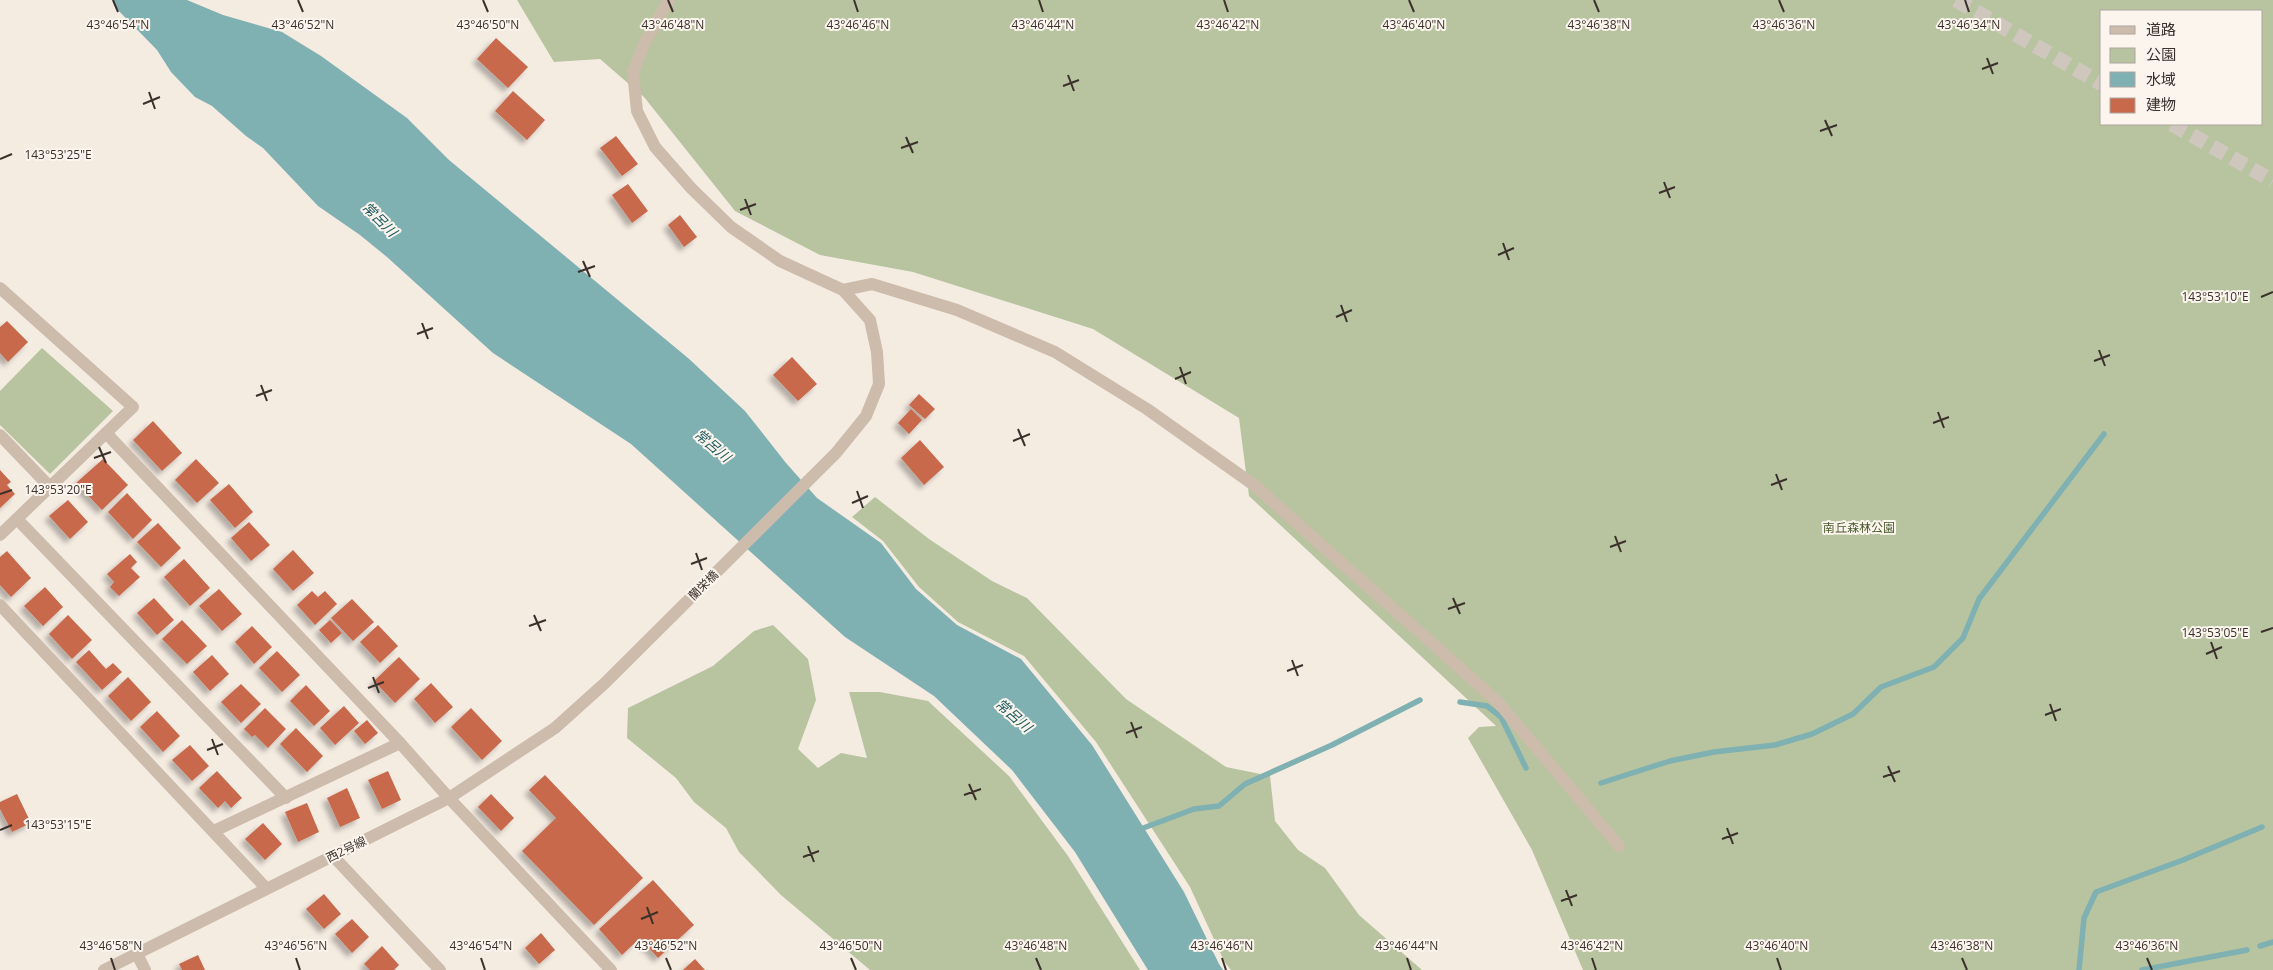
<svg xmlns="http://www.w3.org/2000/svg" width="2273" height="970" font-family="'Open Sans','Noto Sans JP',sans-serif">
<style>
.green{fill:#b8c4a0;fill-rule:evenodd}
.water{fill:#7fb0b2}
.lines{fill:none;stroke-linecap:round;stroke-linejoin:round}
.stream{stroke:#7fb0b2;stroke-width:5.5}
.building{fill:#c8694b;filter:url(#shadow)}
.highway-tunnel{stroke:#cfc6bd;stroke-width:15;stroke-dasharray:15 8;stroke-linecap:butt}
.street{stroke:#cdbbac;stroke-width:12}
.ticks{fill:none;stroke:#3b302b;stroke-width:2}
.labels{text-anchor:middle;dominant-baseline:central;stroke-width:4;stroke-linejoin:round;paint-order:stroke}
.park-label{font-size:12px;fill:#4a5a2e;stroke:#fbf5ee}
.street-label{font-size:12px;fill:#3b302b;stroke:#fbf5ee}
.water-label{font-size:14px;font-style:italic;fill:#1f5a5e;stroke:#fbf5ee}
.ticks-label{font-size:12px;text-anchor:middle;fill:#3b302b;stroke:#fbf5ee;stroke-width:4;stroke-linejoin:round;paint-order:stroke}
</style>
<defs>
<filter id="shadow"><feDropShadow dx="-4.5" dy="4.5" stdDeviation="2.5" flood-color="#0004"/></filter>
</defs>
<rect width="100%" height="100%" fill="#f4ebe1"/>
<g class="green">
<path d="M517 0H2273V970H1583L1532 850 1468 738 1479 727 1496 726 1249 496 1239 418 1093 329 913 272 820 255 735 211 644 97 600 59 554 62ZM2102 11H2262V124H2102Z"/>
<path d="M42 348 113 411 50 474 0 425V391Z"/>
<path d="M875 497 929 539 992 581 1027 598 1126 699 1226 767 1270 776 1275 821 1298 850 1325 868 1359 915 1422 970H1231L1224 961 1190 887 1096 742 1024 656 958 622 919 587 883 541 852 517Z"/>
<path d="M773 625 808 659 816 700 798 749 818 768 841 753 867 758 849 692H880L928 701 1009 776 1068 856 1140 970H870L781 895 739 852 726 828 694 802 676 778 627 738 628 708 713 666 754 631Z"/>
</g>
<path class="water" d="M112 0H187L223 15 282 32 321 56 407 118 449 160 688 358 745 411 786 463 817 498 881 543 916 589 957 625 1021 659 1092 745 1184 892 1219 964 1223 970H1148L1075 852 1012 770 934 696 845 637 631 444 493 353 387 257 360 235 318 206 263 148 246 136 212 106 195 97 171 72 157 50 115 7Z"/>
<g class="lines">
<g class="stream">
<path d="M1460 702 1487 706 1501 717 1526 768"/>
<path d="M1601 783 1670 761 1714 752 1775 745 1812 734 1853 714 1881 687 1934 667 1963 638 1979 599 2104 434"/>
<path d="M1138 830 1194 809 1219 806 1245 784 1332 745 1420 700"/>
<path d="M2260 946 2273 942"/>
<path d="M2079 970 2084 918 2096 892 2183 860 2262 827"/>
<path d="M2142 970 2247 950"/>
</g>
</g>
<g class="building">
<path d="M496 38 528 67 508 88 477 59Z"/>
<path d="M513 91 545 120 527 140 495 111Z"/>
<path d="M616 136 638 164 622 176 600 148Z"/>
<path d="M628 184 648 211 632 223 612 195Z"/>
<path d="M680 215 697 237 684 247 668 225Z"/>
<path d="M7 321 28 342 8 362 0 353V327Z"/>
<path d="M792 357 817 384 798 401 773 375Z"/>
<path d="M919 394 935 409 925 419 909 405Z"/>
<path d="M911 409 922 420 909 434 898 423Z"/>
<path d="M153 421 182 453 162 471 133 440Z"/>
<path d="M920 440 944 467 924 485 901 458Z"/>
<path d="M103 459 128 485 102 510 76 483Z"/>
<path d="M196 459 219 483 197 503 175 480Z"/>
<path d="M0 470 11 482 7 485 15 494 0 508Z"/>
<path d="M229 484 253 512 235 528 210 500Z"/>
<path d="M127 493 152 520 133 539 108 512Z"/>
<path d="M68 500 88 522 70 539 49 516Z"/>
<path d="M249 522 270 545 251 561 231 538Z"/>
<path d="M158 523 181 548 161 567 137 542Z"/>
<path d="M293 550 314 573 293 591 273 569Z"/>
<path d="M7 551 31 578 11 597 0 585V557Z"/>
<path d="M130 554 137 562 131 568 140 577 119 596 110 587 114 582 107 574Z"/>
<path d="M184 559 210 588 190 606 164 577Z"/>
<path d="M45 587 63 607 43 626 24 606Z"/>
<path d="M219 589 242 614 222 631 199 606Z"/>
<path d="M312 591 318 597 325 591 337 604 315 625 297 605Z"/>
<path d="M154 598 174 620 157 635 137 613Z"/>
<path d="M352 599 374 622 353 641 331 618Z"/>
<path d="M68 615 92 640 72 659 49 634Z"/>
<path d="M182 620 207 646 187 664 162 639Z"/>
<path d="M330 620 342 633 331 643 319 630Z"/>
<path d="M378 625 398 646 380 663 360 642Z"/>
<path d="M252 626 272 647 254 664 235 642Z"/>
<path d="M89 650 106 669 113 663 122 672 102 690 76 662Z"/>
<path d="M277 651 300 675 282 692 259 668Z"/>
<path d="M212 655 229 674 210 691 193 672Z"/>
<path d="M399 657 420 679 395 703 374 681Z"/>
<path d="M128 677 151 702 131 721 108 696Z"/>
<path d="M431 683 453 707 435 723 414 699Z"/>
<path d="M241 684 261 704 241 723 221 702Z"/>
<path d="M306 685 330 711 314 726 290 701Z"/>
<path d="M344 706 359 723 335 745 320 728Z"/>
<path d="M265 708 286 729 268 748 255 735 252 737 244 729Z"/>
<path d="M471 708 502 741 482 760 451 727Z"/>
<path d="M157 711 180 736 163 752 140 727Z"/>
<path d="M367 720 378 733 365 744 354 731Z"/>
<path d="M296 728 323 756 307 772 280 744Z"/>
<path d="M190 745 209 766 192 781 172 760Z"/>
<path d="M217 771 242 798 231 808 225 801 218 808 199 788Z"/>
<path d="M388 771 401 800 382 809 368 780Z"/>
<path d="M545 775 643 878 594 925 522 851 556 818 529 790Z"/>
<path d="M347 788 360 818 340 827 327 798Z"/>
<path d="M17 794 31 823 12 832 0 809V802Z"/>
<path d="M491 794 514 818 501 831 478 807Z"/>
<path d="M307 803 319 832 298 842 285 812Z"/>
<path d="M263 823 282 844 265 860 245 839Z"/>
<path d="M653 880 694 925 658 958 640 938 622 955 599 929Z"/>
<path d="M324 894 341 914 324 929 306 909Z"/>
<path d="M352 919 369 937 352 953 335 934Z"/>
<path d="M541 933 555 950 539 964 525 948Z"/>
<path d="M382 946 399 965 394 970H370L364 964Z"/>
<path d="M198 955 205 970H182L179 964Z"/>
<path d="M695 959 705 970H683Z"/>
</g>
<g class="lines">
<g class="highway-tunnel">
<path d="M1956 0 2102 84"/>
<path d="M2172 124 2273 181"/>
</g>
<g class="street">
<path d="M0 288 133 407 0 535"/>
<path d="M843 290 872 284 957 310 1055 352 1147 409 1254 485 1498 702 1619 846"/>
<path d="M106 433 400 743 449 798 611 970"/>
<path d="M0 435 49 486"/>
<path d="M17 519 286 798"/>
<path d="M0 605 266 888"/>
<path d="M214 831 400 743"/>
<path d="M333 856 440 970"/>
<path d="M137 954 145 970"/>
<path d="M104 970 449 798 555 728 605 683 836 453 866 416 879 384 877 352 870 320 843 290 780 261 731 227 691 188 655 147 637 111 633 72 645 42 669 0"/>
</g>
</g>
<path class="ticks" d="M113 0 118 12M298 0 303 12M483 0 488 12M668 0 673 12M854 0 858 12M1039 0 1043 12M1224 0 1228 12M1409 0 1414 12M1594 0 1599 12M1779 0 1784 12M1965 0 1969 12M1987 58 1993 74M1982 69 1998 63M1068 75 1074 91M1063 86 1079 80M149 92 155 109M143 104 160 97M1825 120 1832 136M1820 131 1837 125M906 137 913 153M901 148 918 142M0 159 12 154M1664 182 1670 198M1659 193 1675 187M745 199 751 215M740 210 756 204M1503 243 1509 260M1498 255 1514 248M583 261 590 277M578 272 595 266M2261 297 2273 292M1341 305 1347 322M1336 317 1352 310M422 323 428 339M417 334 433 328M2099 350 2105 366M2094 361 2110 355M1180 367 1186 384M1175 379 1191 372M261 385 267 401M256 396 272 390M1938 412 1944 428M1933 423 1949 417M1018 429 1025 446M1013 441 1030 434M99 447 106 463M94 458 111 452M1776 474 1782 490M1771 485 1787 479M857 491 863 508M0 494 12 490M852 503 868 496M1615 536 1621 552M1610 547 1626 541M696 553 702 570M691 564 707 558M1453 598 1460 614M1448 609 1465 603M534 615 541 631M529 626 546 620M2261 632 2273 628M2211 642 2217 659M2206 654 2222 647M1292 660 1298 676M1287 671 1303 665M373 677 379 693M368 688 384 682M2050 704 2056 721M2045 715 2061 709M1131 722 1137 738M1126 733 1142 727M212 739 218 755M207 750 223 744M1888 766 1895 782M1883 777 1900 771M969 784 976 800M964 795 981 789M1727 828 1733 844M0 830 12 825M1722 839 1738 833M808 846 814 862M803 857 819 851M1566 890 1572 906M1561 901 1577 895M647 907 653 924M641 919 658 912M111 958 115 970M296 958 300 970M481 958 485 970M666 958 671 970M851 958 856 970M1036 958 1041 970M1222 958 1226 970M1407 958 1411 970M1592 958 1596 970M1777 958 1781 970M1962 958 1967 970M2147 958 2152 970"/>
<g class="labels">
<g class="park-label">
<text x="1859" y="527">南丘森林公園</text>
</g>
<g class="street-label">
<text transform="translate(703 585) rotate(-45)">蘭栄橋</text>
<text transform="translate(346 849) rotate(-26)">西2号線</text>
</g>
<g class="water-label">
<text transform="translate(380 219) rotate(45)">常呂川</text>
<text transform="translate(713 445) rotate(40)">常呂川</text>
<text transform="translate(1014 715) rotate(41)">常呂川</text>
</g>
</g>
<g class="ticks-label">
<text x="118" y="29">43°46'54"N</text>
<text x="303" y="29">43°46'52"N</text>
<text x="488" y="29">43°46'50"N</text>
<text x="673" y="29">43°46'48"N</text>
<text x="858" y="29">43°46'46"N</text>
<text x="1043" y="29">43°46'44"N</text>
<text x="1228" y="29">43°46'42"N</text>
<text x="1414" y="29">43°46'40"N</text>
<text x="1599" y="29">43°46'38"N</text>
<text x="1784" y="29">43°46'36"N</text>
<text x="1969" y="29">43°46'34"N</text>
<text x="58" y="159">143°53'25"E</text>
<text x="2215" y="301">143°53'10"E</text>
<text x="58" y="494">143°53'20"E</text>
<text x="2215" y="637">143°53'05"E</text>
<text x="58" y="829">143°53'15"E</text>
<text x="111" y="950">43°46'58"N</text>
<text x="296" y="950">43°46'56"N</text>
<text x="481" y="950">43°46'54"N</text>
<text x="666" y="950">43°46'52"N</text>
<text x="851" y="950">43°46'50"N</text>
<text x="1036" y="950">43°46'48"N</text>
<text x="1222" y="950">43°46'46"N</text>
<text x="1407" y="950">43°46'44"N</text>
<text x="1592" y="950">43°46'42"N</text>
<text x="1777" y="950">43°46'40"N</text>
<text x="1962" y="950">43°46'38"N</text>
<text x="2147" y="950">43°46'36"N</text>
</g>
<rect x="2100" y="10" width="162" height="115" fill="#fbf5ee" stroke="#aea6a0"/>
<rect x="2110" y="26" width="25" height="8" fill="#cdbbac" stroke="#aea6a0"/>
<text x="2146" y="35" font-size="15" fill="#3b302b">道路</text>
<rect x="2110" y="48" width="25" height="15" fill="#b8c4a0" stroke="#aea6a0"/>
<text x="2146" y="60" font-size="15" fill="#3b302b">公園</text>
<rect x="2110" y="72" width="25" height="15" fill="#7fb0b2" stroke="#aea6a0"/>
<text x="2146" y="85" font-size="15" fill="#3b302b">水域</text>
<rect x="2110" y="98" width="25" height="15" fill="#c8694b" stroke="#aea6a0"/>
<text x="2146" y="110" font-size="15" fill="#3b302b">建物</text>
</svg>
